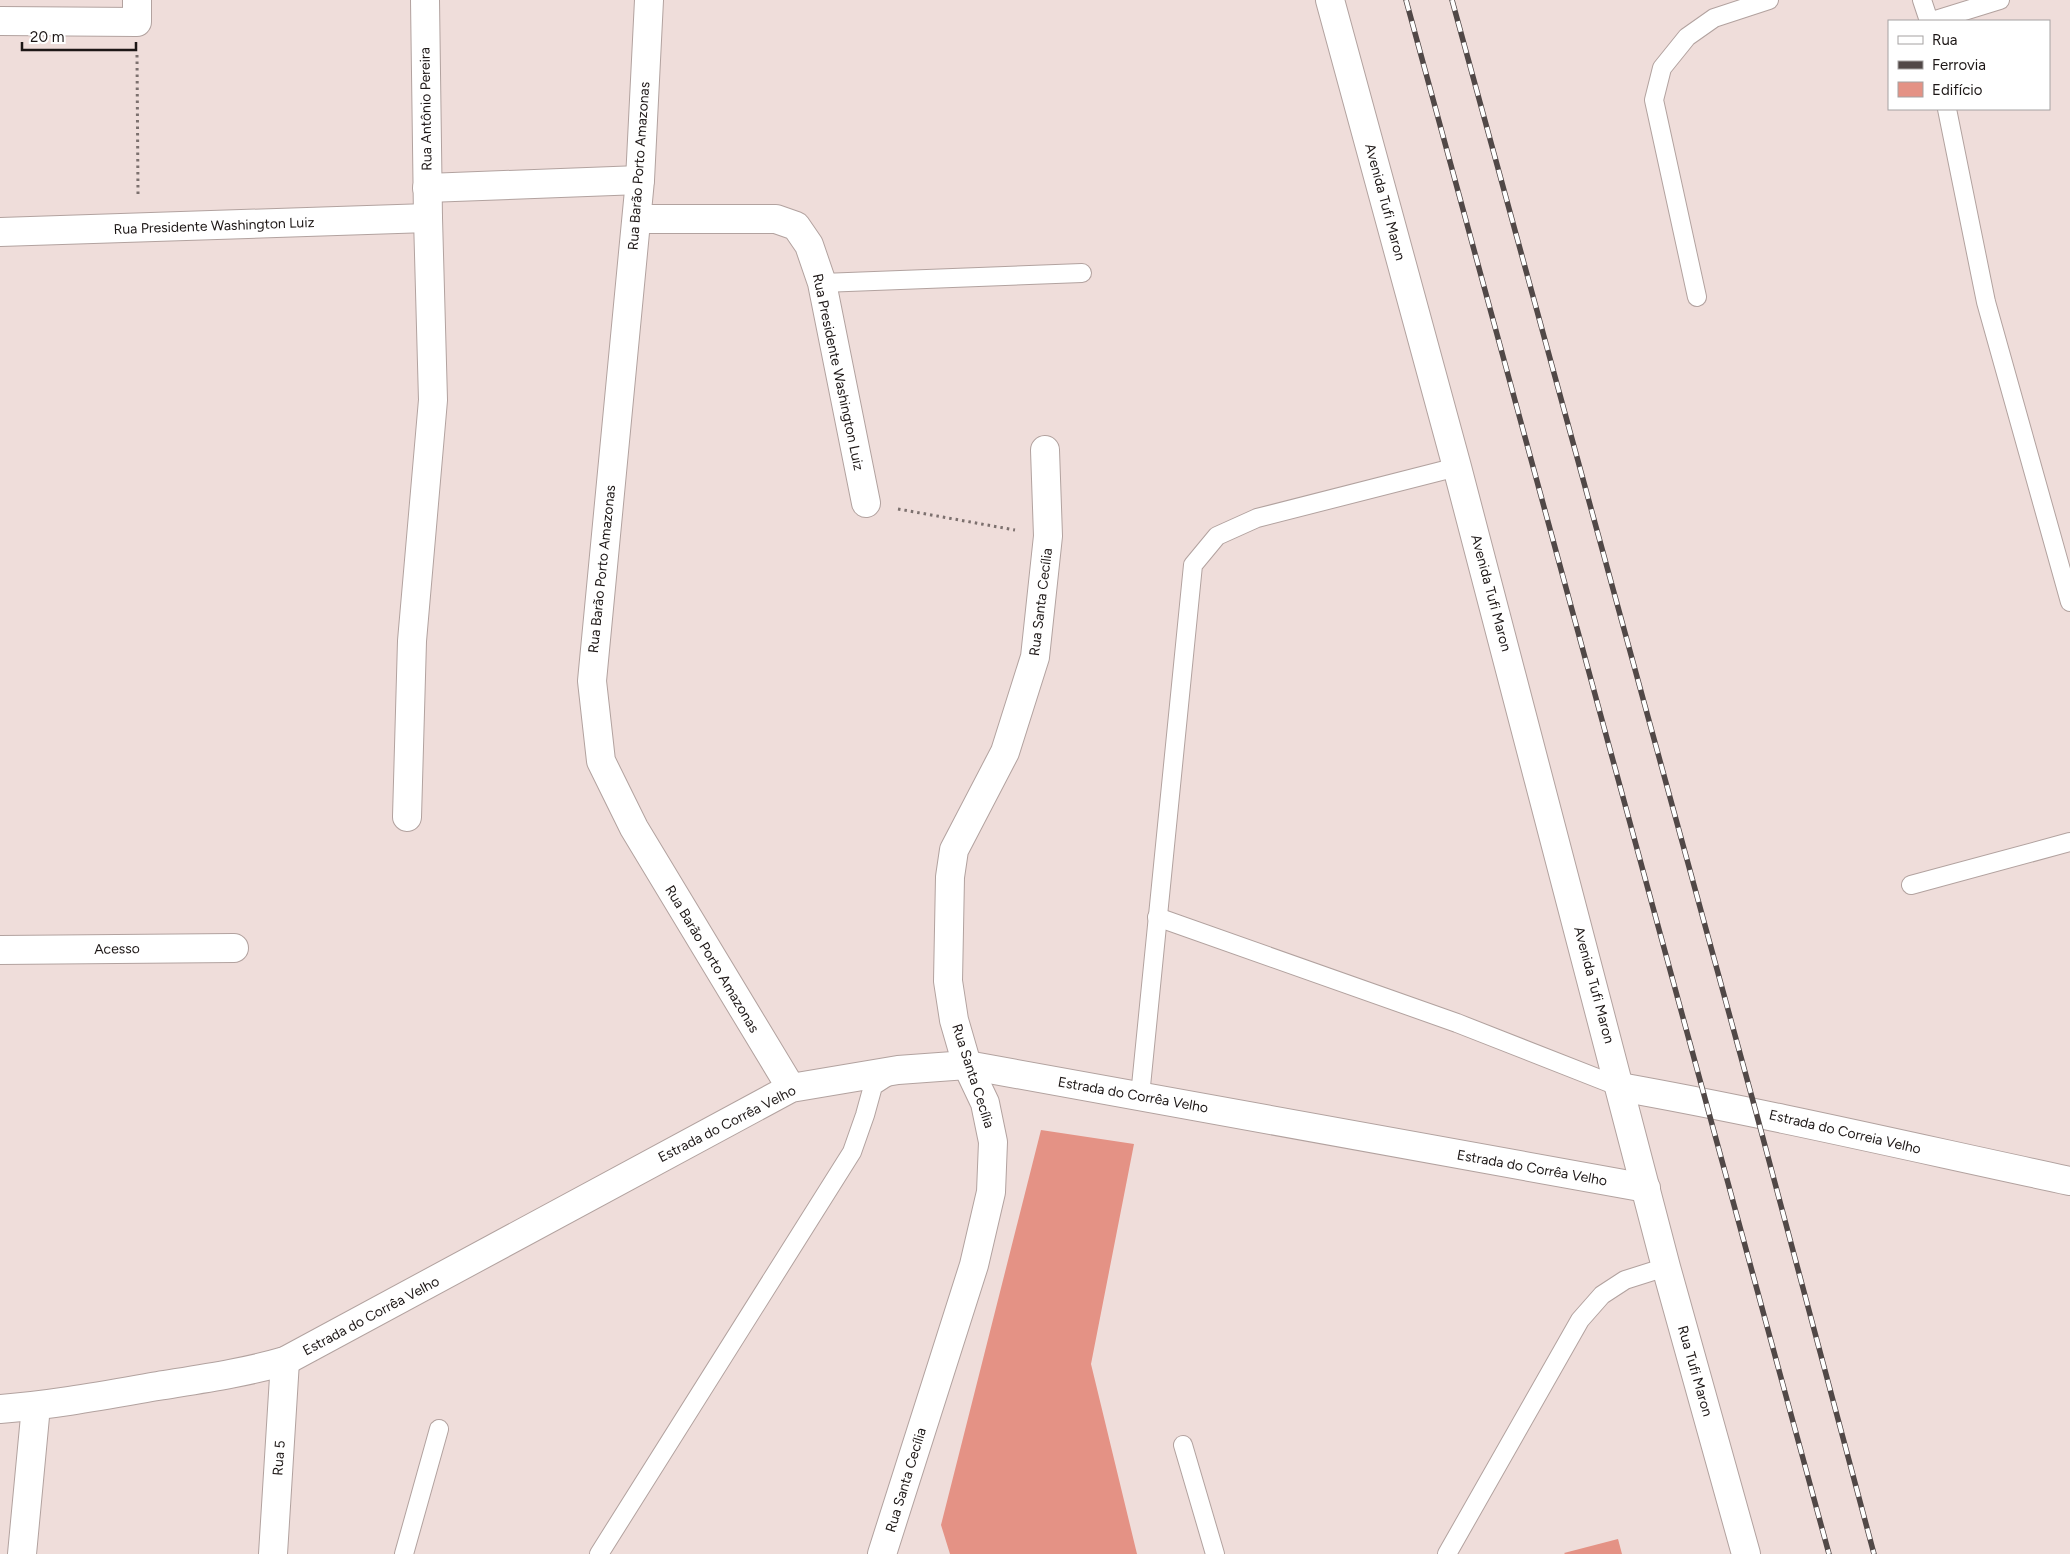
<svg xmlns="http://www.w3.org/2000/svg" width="2070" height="1554" font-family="Figtree,sans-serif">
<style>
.building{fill:#e49285}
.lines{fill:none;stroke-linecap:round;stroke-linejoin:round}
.lane-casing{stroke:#b2a29f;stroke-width:20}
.street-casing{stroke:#b2a29f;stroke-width:30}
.path{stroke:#7c706e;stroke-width:3;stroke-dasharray:2.5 4;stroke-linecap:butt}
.lane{stroke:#fff;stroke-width:18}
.street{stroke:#fff;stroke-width:28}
.rail-casing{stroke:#514847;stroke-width:5.5}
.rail{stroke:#fff;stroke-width:4;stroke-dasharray:11;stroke-linecap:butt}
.labels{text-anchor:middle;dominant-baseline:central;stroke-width:4.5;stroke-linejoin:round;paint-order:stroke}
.street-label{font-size:14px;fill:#1d1716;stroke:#fff}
</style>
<rect width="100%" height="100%" fill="#efddda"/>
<g class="building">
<path d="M1041 1130 1134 1144 1091 1364 1137 1554H950L941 1525Z"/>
<path d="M1618 1539 1622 1554H1565L1564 1553Z"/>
</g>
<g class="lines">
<g class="lane-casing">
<g id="lane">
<path d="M1922 0 1929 21"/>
<path d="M1932 21 2000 0"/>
<path d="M1947 109 1986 302 2070 602"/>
<path d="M822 283 1082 273"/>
<path d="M1697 297 1654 100 1662 68 1687 37 1714 18 1769 0"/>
<path d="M1911 885 2070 842"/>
<path d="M1157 917 1457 1023 1620 1087"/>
<path d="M1140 1096 1193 565 1217 536 1257 518 1457 467"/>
<path d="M1183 1445 1215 1554"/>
<path d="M404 1554 439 1429"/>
<path d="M599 1554 852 1152 865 1115 873 1086 890 1075"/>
<path d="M1447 1554 1580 1320 1602 1295 1625 1280 1666 1267"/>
</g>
</g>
<g class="street-casing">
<g id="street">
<path d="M649 0 640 180 592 681 601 761 634 828 791 1088"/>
<path d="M1330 0 1457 467 1666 1267 1746 1554"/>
<path d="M0 21 137 22V0"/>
<path d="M427 188 640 180"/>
<path d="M637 219H776L796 226 809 245 822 283 866 503"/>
<path d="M0 232 428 218"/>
<path d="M407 817 412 641 433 400 428 218 425 0"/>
<path d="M0 950 234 948"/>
<path d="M1620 1087C1771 1114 1920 1149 2070 1181"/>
<path d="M0 1409C53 1405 106 1395 158 1386 201 1379 244 1373 285 1361L791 1088 898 1070 967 1065 1646 1188"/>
<path d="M22 1554 36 1406"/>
<path d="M273 1554 285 1361"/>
<path d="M882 1554 974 1265 991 1192 993 1142 985 1103 967 1065 954 1020 948 981 950 877 954 850 1005 752 1035 657 1048 536 1045 450"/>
</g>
</g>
<g class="path">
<path d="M137 55 138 194"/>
<path d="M898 509 1015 530"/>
</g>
<use href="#lane" class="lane"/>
<use href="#street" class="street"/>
<g class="rail-casing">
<g id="rail">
<path d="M1406 0 1829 1554"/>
<path d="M1452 0 1756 1112 1874 1554"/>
</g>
</g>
<use href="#rail" class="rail"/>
</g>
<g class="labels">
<g class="street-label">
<text transform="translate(426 109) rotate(-91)">Rua Antônio Pereira</text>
<text transform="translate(639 166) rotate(-86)">Rua Barão Porto Amazonas</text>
<text transform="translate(1385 202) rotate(75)">Avenida Tufi Maron</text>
<text transform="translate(214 226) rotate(-2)">Rua Presidente Washington Luiz</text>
<text transform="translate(838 372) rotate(78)">Rua Presidente Washington Luiz</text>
<text transform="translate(602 569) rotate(-84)">Rua Barão Porto Amazonas</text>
<text transform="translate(1491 593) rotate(75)">Avenida Tufi Maron</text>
<text transform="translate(1041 602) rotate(-83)">Rua Santa Cecília</text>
<text transform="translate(117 949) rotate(-1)">Acesso</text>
<text transform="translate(712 959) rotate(59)">Rua Barão Porto Amazonas</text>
<text transform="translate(1594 985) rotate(75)">Avenida Tufi Maron</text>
<text transform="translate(973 1076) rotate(72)">Rua Santa Cecília</text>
<text transform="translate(1133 1095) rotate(10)">Estrada do Corrêa Velho</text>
<text transform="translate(727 1124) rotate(-27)">Estrada do Corrêa Velho</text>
<text transform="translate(1845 1132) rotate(13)">Estrada do Correia Velho</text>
<text transform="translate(1532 1168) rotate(10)">Estrada do Corrêa Velho</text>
<text transform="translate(371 1316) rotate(-28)">Estrada do Corrêa Velho</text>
<text transform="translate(1695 1371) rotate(74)">Rua Tufi Maron</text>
<text transform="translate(279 1458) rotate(-86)">Rua 5</text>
<text transform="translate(906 1480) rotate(-73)">Rua Santa Cecília</text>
</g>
</g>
<rect x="1888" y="20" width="162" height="90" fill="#ffffff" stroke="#a5a2a2"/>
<rect x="1898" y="36" width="25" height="8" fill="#ffffff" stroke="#a5a2a2"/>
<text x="1932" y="45" font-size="15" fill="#1d1716">Rua</text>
<rect x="1898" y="61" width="25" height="8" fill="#514847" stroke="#a5a2a2"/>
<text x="1932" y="70" font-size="15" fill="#1d1716">Ferrovia</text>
<rect x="1898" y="82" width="25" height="15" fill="#e49285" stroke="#a5a2a2"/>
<text x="1932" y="95" font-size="15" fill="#1d1716">Edifício</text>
<path d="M22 42v8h114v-8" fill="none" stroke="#1d1716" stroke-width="2.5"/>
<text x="30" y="42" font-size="15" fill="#1d1716" stroke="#ffffff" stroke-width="4" paint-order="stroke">20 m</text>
</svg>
